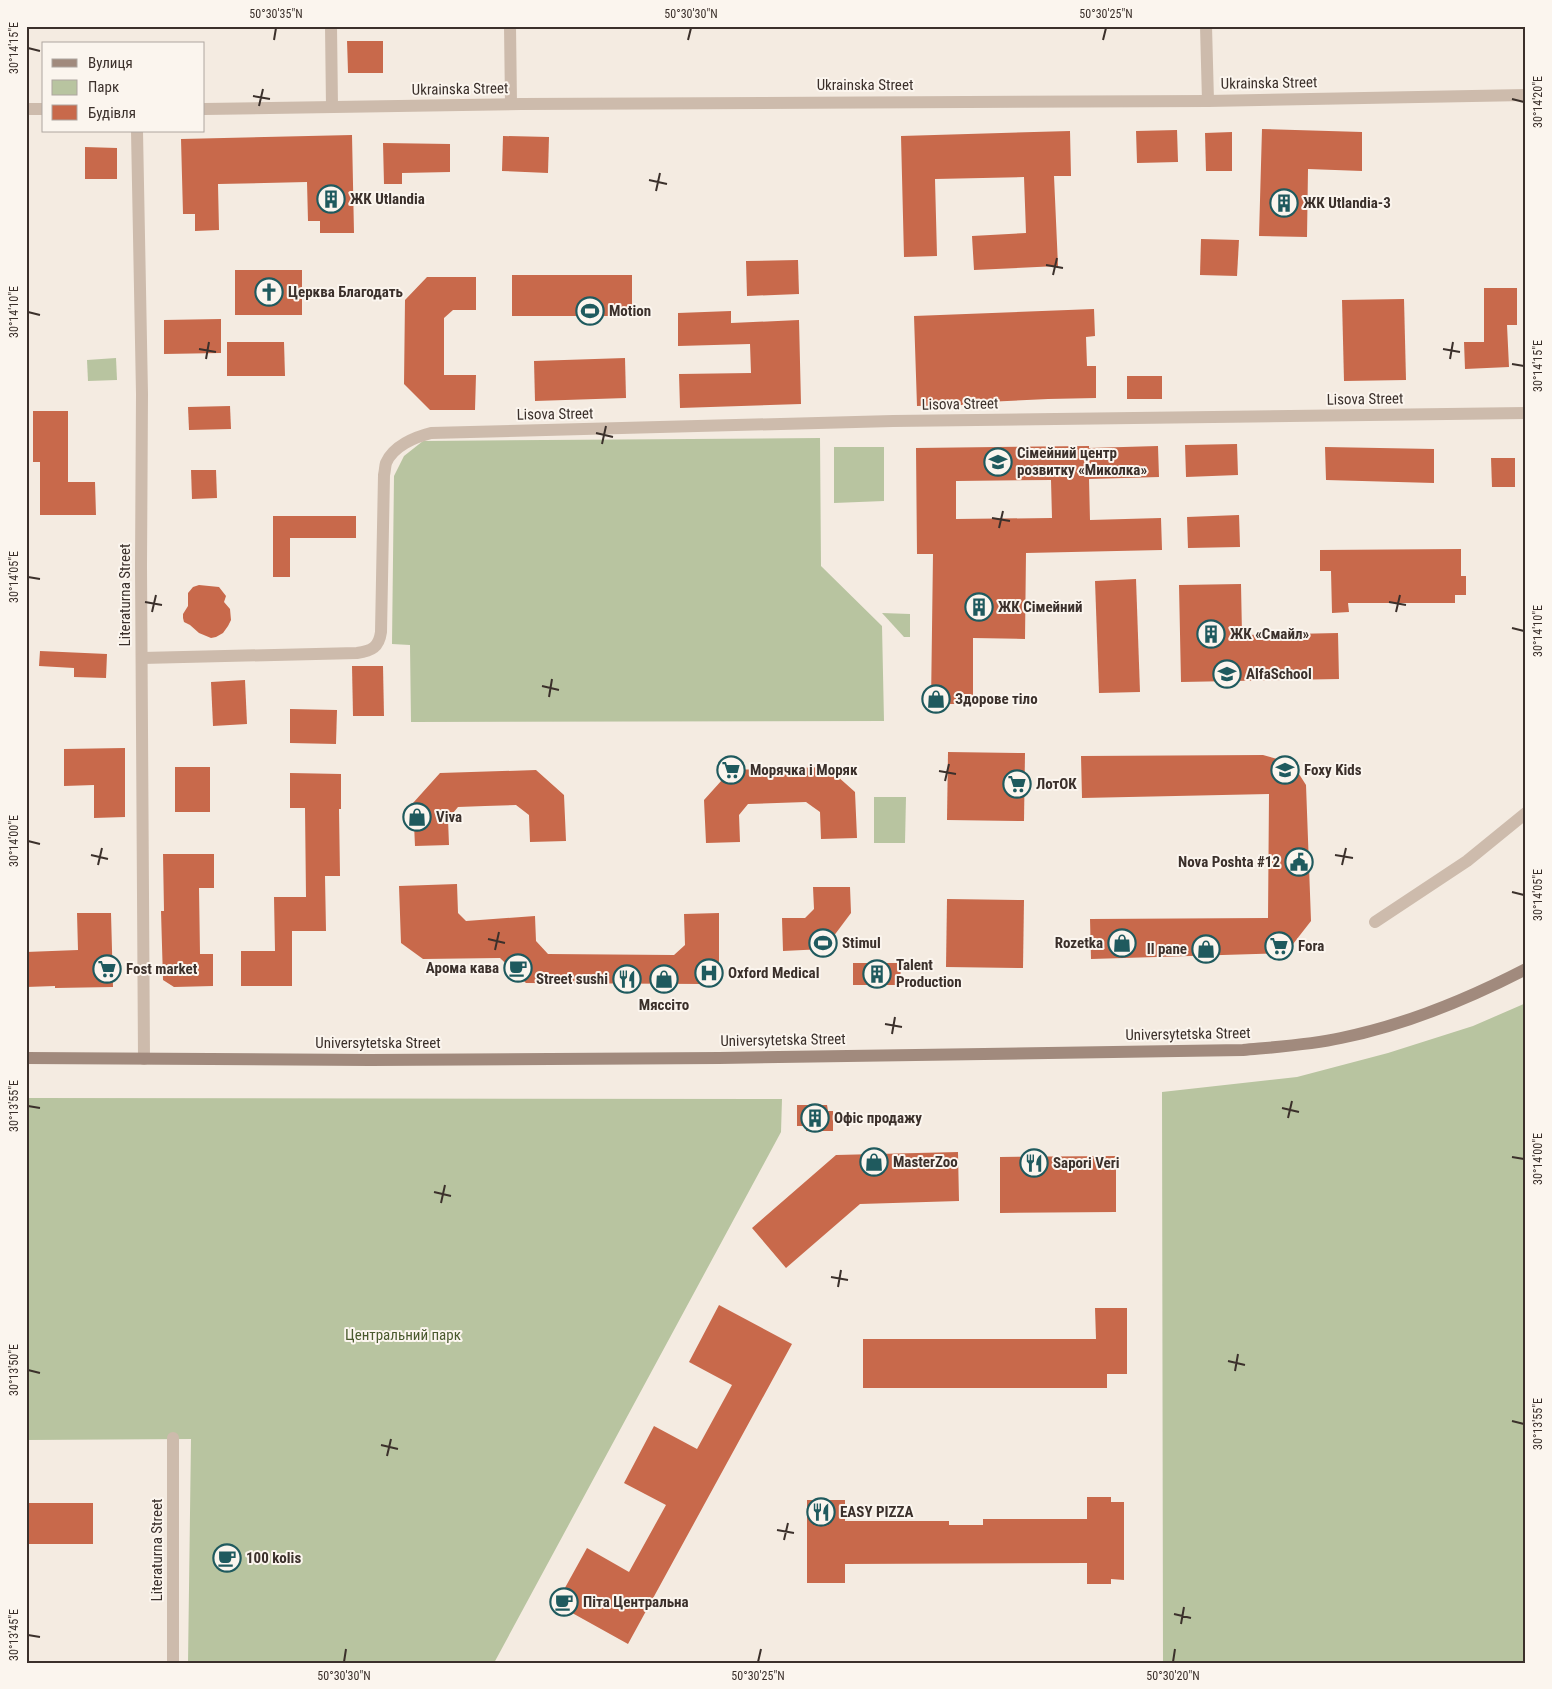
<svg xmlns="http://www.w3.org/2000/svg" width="1552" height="1689" font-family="'Roboto Condensed',sans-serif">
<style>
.green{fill:#b8c4a0}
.building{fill:#c8694b;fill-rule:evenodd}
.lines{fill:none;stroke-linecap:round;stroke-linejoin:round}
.street{stroke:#cdbbac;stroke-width:12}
.secondary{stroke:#a18a7d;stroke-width:12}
.ticks{fill:none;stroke:#3b302b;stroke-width:2}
.labels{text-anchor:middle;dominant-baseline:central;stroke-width:4;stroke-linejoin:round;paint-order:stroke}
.street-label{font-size:15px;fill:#3b302b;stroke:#fbf5ee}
.poi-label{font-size:15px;font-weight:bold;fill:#3b302b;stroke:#fbf5ee;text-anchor:start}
.park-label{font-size:15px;fill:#4a5a2e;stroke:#fbf5ee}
.neatline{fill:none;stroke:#3b302b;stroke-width:2}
.ticks-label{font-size:12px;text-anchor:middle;fill:#3b302b}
</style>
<rect width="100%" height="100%" fill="#f4ebe1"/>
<g class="green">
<path d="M116 358 117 380 88 381 87 360Z"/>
<path d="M820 438 821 566 882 626 884 721 411 722 410 645 392 644 394 476 404 456 423 441Z"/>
<path d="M834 447H884V501L834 503Z"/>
<path d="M882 613 910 614V637H904Z"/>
<path d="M874 797H906L905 843H874Z"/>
<path d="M1526 1003V1663H1163L1162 1092 1297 1077 1388 1053 1473 1026Z"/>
<path d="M26 1098 782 1099 781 1132 494 1663H188L191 1439 26 1440Z"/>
</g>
<g class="building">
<path d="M347 41H383V73H348Z"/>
<path d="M1262 129 1362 132V171L1308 169 1307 237 1259 236Z"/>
<path d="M1177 130 1178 162 1137 163 1136 131Z"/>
<path d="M1070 131 1071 176H1054L1058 266 974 270 972 236 1026 233 1024 177 935 179 937 256 904 257 901 136Z"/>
<path d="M1232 132V171H1206L1205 133Z"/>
<path d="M352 135 354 233H320V221H308L307 182 218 184 219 230 195 231V214H183L181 139Z"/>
<path d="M503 136 549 137 548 173 502 171Z"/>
<path d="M383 143 450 144V172L402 173V184H384Z"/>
<path d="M85 147 117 148V179H85Z"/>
<path d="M1201 239 1239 240 1237 276 1200 275Z"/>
<path d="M798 260 799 294 747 296 746 261Z"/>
<rect x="235" y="270" width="67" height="45"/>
<rect x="512" y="275" width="120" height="41"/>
<path d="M427 277H476V310H453L444 318V375H476L475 410H430L404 384 405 300Z"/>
<path d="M1484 288H1517V325H1507L1509 367 1465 369 1464 342H1484Z"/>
<path d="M1404 299 1406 380 1344 381 1342 300Z"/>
<path d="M1094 309 1095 336 1086 337 1087 366H1096V398L1048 399 964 403V405L917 406 914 316Z"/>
<path d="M731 311V323L799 320 801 404 680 408 679 374 751 373 750 344 678 346V313Z"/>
<path d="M221 319V353L164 354V320Z"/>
<path d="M227 342H284L285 376H227Z"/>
<path d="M625 358 626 398 535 401 534 361Z"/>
<rect x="1127" y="376" width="35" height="23"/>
<path d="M230 406 231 429 189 430 188 407Z"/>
<path d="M33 411H68V482H95L96 515H40V462H33Z"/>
<path d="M1237 444 1238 475 1186 477 1185 445Z"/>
<path d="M1089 446V448L1158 446 1159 477 1089 479 1090 520 1161 518 1162 550 1026 553 1025 639 973 638V704H931L933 554H917L916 448ZM1051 480 1052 518 956 519V481Z"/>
<path d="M1325 447 1434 449V483L1326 480Z"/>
<path d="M1491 458H1515V487H1492Z"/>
<path d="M191 470H216L217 498 192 499Z"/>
<path d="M1239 515 1240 547 1188 548 1187 517Z"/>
<path d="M273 516H356V538H290V577H273Z"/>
<path d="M1461 549V576H1466V595H1455V603H1348L1349 612 1332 613 1331 571H1320V550Z"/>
<path d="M1136 579 1140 692 1099 693 1095 581Z"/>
<path d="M1241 584 1242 635 1338 633 1339 679 1181 682 1179 585Z"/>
<path d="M199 585 219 587 226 596 224 602 230 609 231 620 228 626 223 633 216 637 211 638 199 633 190 625 184 622 183 618V614L188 606V593L193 587Z"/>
<path d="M40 651 107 654 106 678 74 677V668L39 666Z"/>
<path d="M352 666H383L384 716H353Z"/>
<path d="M245 680 247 724 213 726 211 682Z"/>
<path d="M290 709 337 710 336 744 290 743Z"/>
<path d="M125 748V817L94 818V785L64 786V749Z"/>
<path d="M948 752 1025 753 1024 821 947 820Z"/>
<path d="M1263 755 1292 763 1306 785 1311 921 1286 953 1091 959 1090 919 1268 918 1269 794 1082 798 1081 756Z"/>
<rect x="175" y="767" width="35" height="45"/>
<path d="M827 767 855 792 857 838 821 839 820 812 806 802 748 804 739 815 740 842 706 843 704 800 731 770Z"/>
<path d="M536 770 564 795 566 841 530 842 529 815 516 805 485 806 458 807 448 819 449 845 415 846 413 803 440 773Z"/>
<path d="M290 773 341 774V809H339L340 876H325L326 931H292V986H241V951H275L274 897H306L305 808H290Z"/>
<path d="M163 854H214V888H199L200 954H213V986L174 987 163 980 161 911H164Z"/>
<path d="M457 884 458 913 466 921 535 916 536 941 548 954 674 955 685 945 684 914 719 913V973L703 984 526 983 500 958 423 959 401 943 399 886Z"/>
<path d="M813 887H850L851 913 824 949 783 951 782 918H805L814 909Z"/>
<path d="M947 899 1024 900 1023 968 946 967Z"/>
<path d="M77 913H111L113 987 55 988V986L26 987V952L78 950Z"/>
<path d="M853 963H901L900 985H853Z"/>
<path d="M797 1105H827L828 1111H833V1131H806V1126H797Z"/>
<path d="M958 1152 959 1201 860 1204 786 1268 752 1228 836 1155Z"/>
<path d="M1116 1156V1212L1000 1213V1157Z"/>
<path d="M719 1305 792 1344 628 1644 556 1604 587 1548 629 1572 666 1505 624 1483 654 1426 697 1449 732 1385 689 1362Z"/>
<path d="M1095 1308H1127V1374H1107V1388H863V1339H1096Z"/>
<path d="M1087 1497H1111V1502H1124V1580L1111 1579V1584H1087V1563L845 1564V1583H807V1500H845V1521H949V1525H983V1519H1087Z"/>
<rect x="26" y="1503" width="67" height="41"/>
</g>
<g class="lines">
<g class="street">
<path d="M331 26 332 107"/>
<path d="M510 26 511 104"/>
<path d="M1206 26 1208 101"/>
<path d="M26 109H44"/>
<path d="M204 109 521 104 1208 101 1526 95"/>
<path d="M137 131 142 394 141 566 144 1059"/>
<path d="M142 658 357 653C372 651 379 647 381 632L384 475C385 471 385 466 386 463 393 446 415 437 431 433L893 421 1526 413"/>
<path d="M1375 922 1467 861 1526 813"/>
<path d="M173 1438V1663"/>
</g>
<path class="secondary" d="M26 1058 370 1060 719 1058 1243 1050C1276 1047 1309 1045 1341 1038 1405 1025 1468 999 1526 969"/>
</g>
<path class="ticks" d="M274 40 276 28M688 40 691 28M1103 40 1106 28M28 48 40 51M253 96 270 99M1512 99 1524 102M259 106 263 89M649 180 667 184M656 191 660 173M1046 265 1063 268M1053 275 1057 258M28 312 40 315M199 349 216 352M1443 349 1460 352M206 359 209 342M1450 359 1453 342M1512 364 1524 366M596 433 613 437M602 444 606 426M992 518 1010 521M999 528 1003 511M28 577 40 579M145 602 162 605M1389 602 1406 605M152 612 156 595M1396 612 1400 595M1512 628 1524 631M542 686 559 690M549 697 552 679M939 771 956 774M945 781 949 764M28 841 40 844M91 855 108 859M1335 855 1353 858M98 865 102 848M1342 865 1346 848M1512 892 1524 895M488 939 505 943M495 950 499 932M885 1024 902 1027M892 1034 895 1017M28 1106 40 1108M1282 1108 1299 1112M1288 1118 1292 1101M1512 1157 1524 1159M434 1192 451 1196M441 1203 445 1185M831 1277 848 1280M838 1287 841 1270M1228 1361 1245 1365M28 1370 40 1373M1235 1371 1238 1354M1512 1421 1524 1424M381 1445 398 1449M387 1456 391 1439M777 1530 794 1533M784 1540 788 1523M1174 1614 1191 1618M1181 1624 1184 1607M28 1635 40 1637M344 1662 346 1649M758 1662 761 1649M1173 1662 1175 1649"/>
<defs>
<g id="building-ring" transform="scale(1.4375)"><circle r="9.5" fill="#fbf5ee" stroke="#1f5a5e" stroke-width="1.5"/><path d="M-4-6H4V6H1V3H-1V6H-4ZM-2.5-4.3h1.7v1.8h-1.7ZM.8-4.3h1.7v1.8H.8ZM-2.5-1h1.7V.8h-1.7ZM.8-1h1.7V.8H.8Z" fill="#1f5a5e"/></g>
<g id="church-ring" transform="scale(1.4375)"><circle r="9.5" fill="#fbf5ee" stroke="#1f5a5e" stroke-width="1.5"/><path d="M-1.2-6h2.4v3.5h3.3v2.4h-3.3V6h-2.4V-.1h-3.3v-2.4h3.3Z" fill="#1f5a5e"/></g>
<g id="stadium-ring" transform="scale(1.4375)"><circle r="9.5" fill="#fbf5ee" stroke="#1f5a5e" stroke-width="1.5"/><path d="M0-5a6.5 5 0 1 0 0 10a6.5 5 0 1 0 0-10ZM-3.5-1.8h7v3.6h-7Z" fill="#1f5a5e"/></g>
<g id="school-ring" transform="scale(1.4375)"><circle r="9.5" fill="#fbf5ee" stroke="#1f5a5e" stroke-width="1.5"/><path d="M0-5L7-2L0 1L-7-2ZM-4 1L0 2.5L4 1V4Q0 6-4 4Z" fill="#1f5a5e"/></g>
<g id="shop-ring" transform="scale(1.4375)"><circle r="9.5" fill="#fbf5ee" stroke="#1f5a5e" stroke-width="1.5"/><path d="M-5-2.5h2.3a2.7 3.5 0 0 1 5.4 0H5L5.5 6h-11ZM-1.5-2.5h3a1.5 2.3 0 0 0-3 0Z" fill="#1f5a5e"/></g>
<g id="supermarket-ring" transform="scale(1.4375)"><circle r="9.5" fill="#fbf5ee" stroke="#1f5a5e" stroke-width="1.5"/><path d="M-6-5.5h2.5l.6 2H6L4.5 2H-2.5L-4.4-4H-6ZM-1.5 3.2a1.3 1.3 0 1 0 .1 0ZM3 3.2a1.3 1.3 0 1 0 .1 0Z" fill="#1f5a5e"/></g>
<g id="civic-ring" transform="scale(1.4375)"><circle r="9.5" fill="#fbf5ee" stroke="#1f5a5e" stroke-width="1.5"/><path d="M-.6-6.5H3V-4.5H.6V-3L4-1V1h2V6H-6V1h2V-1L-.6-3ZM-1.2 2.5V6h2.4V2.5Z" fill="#1f5a5e"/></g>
<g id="cafe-ring" transform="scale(1.4375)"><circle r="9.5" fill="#fbf5ee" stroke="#1f5a5e" stroke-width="1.5"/><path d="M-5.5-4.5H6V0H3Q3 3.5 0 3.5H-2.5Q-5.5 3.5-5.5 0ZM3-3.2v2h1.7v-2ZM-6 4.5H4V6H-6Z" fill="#1f5a5e"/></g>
<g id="hospital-ring" transform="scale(1.4375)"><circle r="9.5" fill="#fbf5ee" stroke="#1f5a5e" stroke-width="1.5"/><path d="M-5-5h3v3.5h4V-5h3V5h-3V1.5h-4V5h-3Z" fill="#1f5a5e"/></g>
<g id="restaurant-ring" transform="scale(1.4375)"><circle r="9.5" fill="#fbf5ee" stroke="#1f5a5e" stroke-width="1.5"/><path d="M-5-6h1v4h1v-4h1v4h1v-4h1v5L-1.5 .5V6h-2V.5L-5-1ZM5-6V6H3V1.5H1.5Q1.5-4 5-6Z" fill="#1f5a5e"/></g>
</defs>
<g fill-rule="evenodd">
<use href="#building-ring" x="331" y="199"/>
<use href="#building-ring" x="1284" y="203"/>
<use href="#church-ring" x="269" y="292"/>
<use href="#stadium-ring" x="590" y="311"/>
<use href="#school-ring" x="998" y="462"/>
<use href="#building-ring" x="979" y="607"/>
<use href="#building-ring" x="1211" y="634"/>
<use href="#school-ring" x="1227" y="674"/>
<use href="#shop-ring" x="936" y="699"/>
<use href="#supermarket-ring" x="731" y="770"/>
<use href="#school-ring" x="1285" y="770"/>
<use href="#supermarket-ring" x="1017" y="784"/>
<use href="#shop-ring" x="417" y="817"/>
<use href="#civic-ring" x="1299" y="862"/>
<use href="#stadium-ring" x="823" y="943"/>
<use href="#shop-ring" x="1122" y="943"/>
<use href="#supermarket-ring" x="1279" y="946"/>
<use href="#shop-ring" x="1206" y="949"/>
<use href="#cafe-ring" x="518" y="968"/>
<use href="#supermarket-ring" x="107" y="969"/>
<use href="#hospital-ring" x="709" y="973"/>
<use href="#building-ring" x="877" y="974"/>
<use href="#restaurant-ring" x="627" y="979"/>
<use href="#shop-ring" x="664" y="979"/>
<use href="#building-ring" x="815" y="1118"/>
<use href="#shop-ring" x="874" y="1162"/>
<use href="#restaurant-ring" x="1034" y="1163"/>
<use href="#restaurant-ring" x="821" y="1512"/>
<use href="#cafe-ring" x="227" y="1558"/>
<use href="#cafe-ring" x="564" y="1602"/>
</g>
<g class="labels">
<g class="street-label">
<text transform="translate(1269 83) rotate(-1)">Ukrainska Street</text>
<text x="865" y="85">Ukrainska Street</text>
<text transform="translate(460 89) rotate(-1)">Ukrainska Street</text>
<text transform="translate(1365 399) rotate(-1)">Lisova Street</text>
<text transform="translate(960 404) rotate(-1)">Lisova Street</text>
<text transform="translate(555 414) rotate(-1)">Lisova Street</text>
<text transform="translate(125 595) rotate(-90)">Literaturna Street</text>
<text transform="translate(1188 1034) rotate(-1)">Universytetska Street</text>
<text transform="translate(783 1040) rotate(-1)">Universytetska Street</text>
<text x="378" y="1043">Universytetska Street</text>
<text transform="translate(157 1550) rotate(-90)">Literaturna Street</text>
</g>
<g class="poi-label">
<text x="350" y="199">ЖК Utlandia</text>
<text x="1303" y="203">ЖК Utlandia-3</text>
<text x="288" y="292">Церква Благодать</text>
<text x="609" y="311">Motion</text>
<text x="1017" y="453">Сімейний центр<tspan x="1017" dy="17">розвитку «Миколка»</tspan></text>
<text x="998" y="607">ЖК Сімейний</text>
<text x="1230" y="634">ЖК «Смайл»</text>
<text x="1246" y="674">AlfaSchool</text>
<text x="955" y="699">Здорове тіло</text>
<text x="750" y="770">Морячка і Моряк</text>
<text x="1304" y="770">Foxy Kids</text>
<text x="1036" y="784">ЛотОК</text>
<text x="436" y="817">Viva</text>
<text x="1280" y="862" text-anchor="end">Nova Poshta #12</text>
<text x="842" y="943">Stimul</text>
<text x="1103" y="943" text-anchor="end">Rozetka</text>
<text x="1298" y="946">Fora</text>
<text x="1187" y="949" text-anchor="end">Il pane</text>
<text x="896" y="965">Talent<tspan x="896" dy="17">Production</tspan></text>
<text x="499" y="968" text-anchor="end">Арома кава</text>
<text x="126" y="969">Fost market</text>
<text x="728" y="973">Oxford Medical</text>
<text x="608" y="979" text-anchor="end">Street sushi</text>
<text x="664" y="1005" text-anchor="middle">Мяссіто</text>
<text x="834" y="1118">Офіс продажу</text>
<text x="893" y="1162">MasterZoo</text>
<text x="1053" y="1163">Sapori Veri</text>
<text x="840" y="1512">EASY PIZZA</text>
<text x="246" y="1558">100 kolis</text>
<text x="583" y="1602">Піта Центральна</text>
</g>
<g class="park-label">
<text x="403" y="1335">Центральний парк</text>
</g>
</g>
<rect width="1552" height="1689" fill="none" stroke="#fbf5ee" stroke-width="55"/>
<rect x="42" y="42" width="162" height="90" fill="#fbf5ee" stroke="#aea6a0"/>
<rect x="52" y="59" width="25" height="8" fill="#a18a7d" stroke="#aea6a0"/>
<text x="88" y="68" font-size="15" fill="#3b302b">Вулиця</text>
<rect x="52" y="80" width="25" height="15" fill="#b8c4a0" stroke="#aea6a0"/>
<text x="88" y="92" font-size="15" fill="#3b302b">Парк</text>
<rect x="52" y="105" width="25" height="15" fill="#c8694b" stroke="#aea6a0"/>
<text x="88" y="118" font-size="15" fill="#3b302b">Будівля</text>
<rect x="28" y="28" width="1496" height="1634" class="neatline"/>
<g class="ticks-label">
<text x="276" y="18">50°30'35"N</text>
<text x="691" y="18">50°30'30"N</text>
<text x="1106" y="18">50°30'25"N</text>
<text transform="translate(14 48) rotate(-90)" y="4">30°14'15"E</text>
<text transform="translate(1538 102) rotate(-90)" y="4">30°14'20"E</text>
<text transform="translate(14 312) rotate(-90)" y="4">30°14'10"E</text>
<text transform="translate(1538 366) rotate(-90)" y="4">30°14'15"E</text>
<text transform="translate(14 577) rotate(-90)" y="4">30°14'05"E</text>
<text transform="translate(1538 631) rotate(-90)" y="4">30°14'10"E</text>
<text transform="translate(14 841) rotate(-90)" y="4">30°14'00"E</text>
<text transform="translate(1538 895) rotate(-90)" y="4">30°14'05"E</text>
<text transform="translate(14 1106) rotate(-90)" y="4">30°13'55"E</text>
<text transform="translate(1538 1159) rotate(-90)" y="4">30°14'00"E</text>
<text transform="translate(14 1370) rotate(-90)" y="4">30°13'50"E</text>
<text transform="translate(1538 1424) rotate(-90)" y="4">30°13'55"E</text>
<text transform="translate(14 1635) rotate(-90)" y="4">30°13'45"E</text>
<text x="344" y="1680">50°30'30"N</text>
<text x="758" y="1680">50°30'25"N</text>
<text x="1173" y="1680">50°30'20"N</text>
</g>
</svg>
